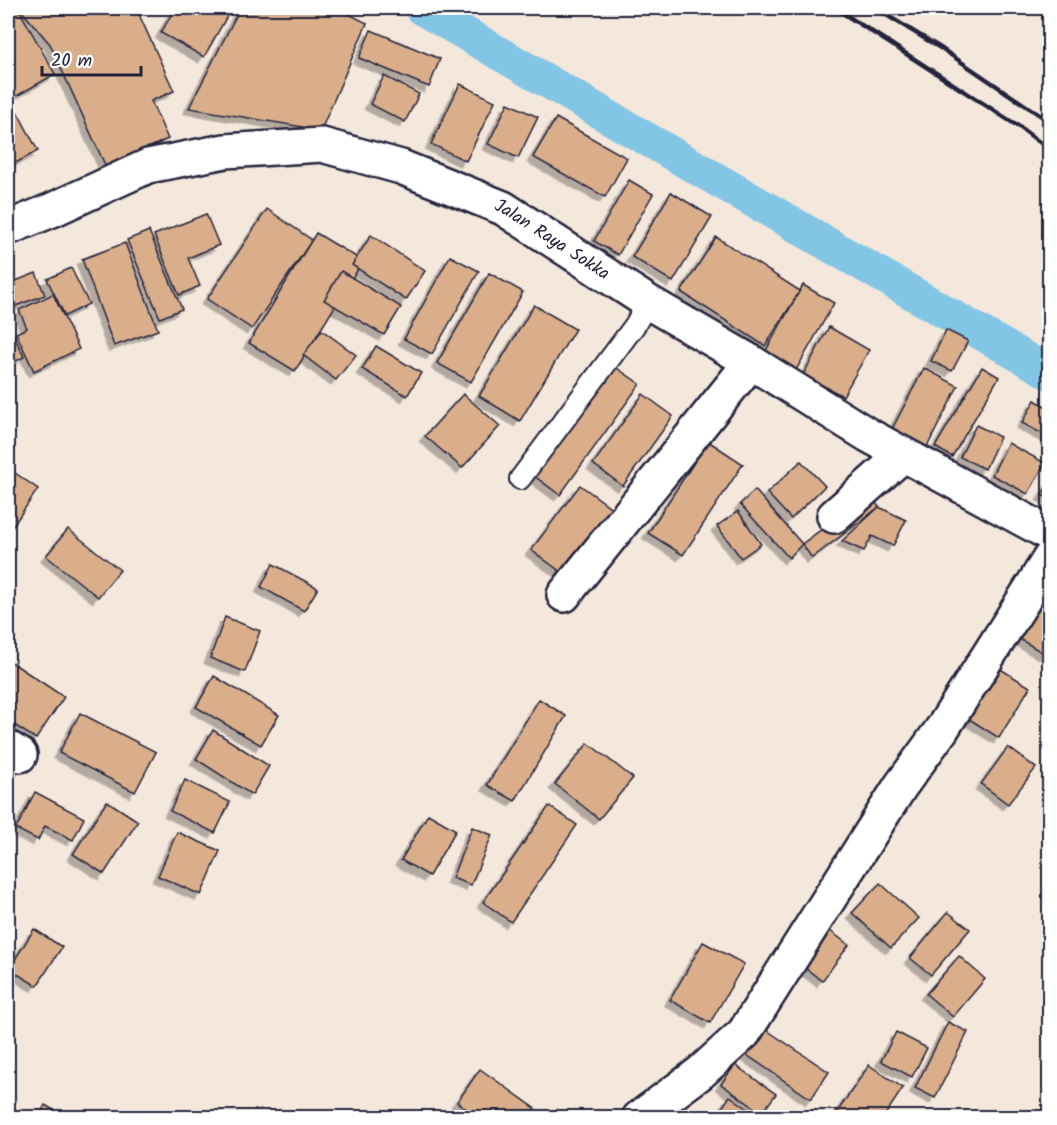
<svg xmlns="http://www.w3.org/2000/svg" width="1057" height="1125" font-family="Kalam,sans-serif">
<style>
.lines{fill:none;stroke-linecap:round;stroke-linejoin:round}
.canal{stroke:#83c5e4;stroke-width:34}
.building{fill:#daae8b;stroke:#22223b;stroke-width:1.5;filter:url(#shadow)}
.service-casing{stroke:#22223b;stroke-width:24}
.minor-casing{stroke:#22223b;stroke-width:38}
.secondary-casing{stroke:#22223b;stroke-width:38}
.service{stroke:#fff;stroke-width:20}
.minor{stroke:#fff;stroke-width:33}
.secondary{stroke:#fff;stroke-width:33}
.rail{stroke:#22223b;stroke-width:4.5}
.labels{text-anchor:middle;dominant-baseline:central;stroke-width:6;stroke-linejoin:round;paint-order:stroke}
.street-label{font-size:18px;fill:#22223b;stroke:#fff}
</style>
<defs>
<filter id="shadow"><feDropShadow dx="-5.5" dy="5.5" stdDeviation="0" flood-color="#0004"/></filter>
</defs>
<rect width="100%" height="100%" fill="#f4e7dc"/>
<filter id="ink" filterUnits="userSpaceOnUse"><feTurbulence type="fractalNoise" baseFrequency=".0167" numOctaves="2"/><feDisplacementMap in="SourceGraphic" scale="12" xChannelSelector="R" yChannelSelector="G"/><feConvolveMatrix kernelMatrix="1 2 1 2 8 2 1 2 1" color-interpolation-filters="sRGB"/></filter>
<g filter="url(#ink)">
<g class="lines">
<path class="canal" d="M421 8 1050 373"/>
</g>
<g class="building">
<path d="M19 8H136L174 91 151 101 168 139 106 167 50 44Z"/>
<path d="M175 8H229L231 9 204 57 161 33Z"/>
<path d="M240 8H337L367 23 321 130 189 108Z"/>
<path d="M19 10 55 74 8 101V16Z"/>
<path d="M371 30 440 59 429 87 359 58Z"/>
<path d="M384 76 419 94 405 122 370 104Z"/>
<path d="M460 84 495 101 466 161 431 144Z"/>
<path d="M508 103 538 117 518 158 488 144Z"/>
<path d="M18 113 38 151 8 167V118Z"/>
<path d="M556 118 627 158 605 197 533 157Z"/>
<path d="M629 180 653 194 618 255 594 241Z"/>
<path d="M671 192 712 217 673 282 632 257Z"/>
<path d="M267 209 312 240 252 329 207 299Z"/>
<path d="M206 214 219 245 188 258 200 286 179 295 154 235Z"/>
<path d="M149 231 182 309 160 318 127 240Z"/>
<path d="M316 233 363 261 295 371 249 343Z"/>
<path d="M371 235 425 271 406 300 352 265Z"/>
<path d="M716 237 800 291 765 346 681 292Z"/>
<path d="M125 243 158 330 114 346 82 259Z"/>
<path d="M450 256 479 271 432 354 404 339Z"/>
<path d="M71 268 89 304 65 316 47 279Z"/>
<path d="M341 271 401 307 384 335 324 300Z"/>
<path d="M36 273 45 295 10 308 8 303V284Z"/>
<path d="M489 273 523 292 471 382 437 363Z"/>
<path d="M803 285 834 303 795 372 764 354Z"/>
<path d="M53 294 79 349 34 371 16 333 27 328 19 310Z"/>
<path d="M534 305 575 329 520 421 479 396Z"/>
<path d="M8 323 24 357 8 365Z"/>
<path d="M829 327 869 350 843 396 803 375Z"/>
<path d="M322 330 356 355 336 380 303 355Z"/>
<path d="M946 330 968 341 952 371 931 361Z"/>
<path d="M376 346 421 373 407 396 362 369Z"/>
<path d="M614 366 640 384 560 495 533 475Z"/>
<path d="M982 367 999 377 952 457 935 447Z"/>
<path d="M924 368 958 386 927 447 892 429Z"/>
<path d="M463 394 500 426 462 468 425 436Z"/>
<path d="M643 394 673 416 623 486 593 464Z"/>
<path d="M1035 400 1050 409V438L1022 423Z"/>
<path d="M976 425 1000 437 985 469 960 457Z"/>
<path d="M708 441 743 464 683 555 648 533Z"/>
<path d="M1008 443 1045 463 1028 494 992 475Z"/>
<path d="M801 461 825 486 791 519 767 493Z"/>
<path d="M8 468 38 489 8 533Z"/>
<path d="M1050 482V500L1042 495Z"/>
<path d="M580 485 613 509 564 574 531 550Z"/>
<path d="M755 490 802 544 789 558 740 504Z"/>
<path d="M869 494 879 507 812 558 802 544Z"/>
<path d="M879 507 906 520 893 546 872 536 864 551 842 541Z"/>
<path d="M738 511 761 544 741 558 717 526Z"/>
<path d="M68 529 120 570 98 597 46 556Z"/>
<path d="M273 564 318 588 304 611 261 587Z"/>
<path d="M1040 596 1050 602V646L1045 654 1016 637Z"/>
<path d="M225 617 260 631 245 672 210 658Z"/>
<path d="M8 660 64 697 36 739 8 721Z"/>
<path d="M997 667 1030 687 999 738 966 717Z"/>
<path d="M214 676 279 715 261 745 196 707Z"/>
<path d="M539 699 566 716 515 801 487 785Z"/>
<path d="M80 713 156 752 135 792 59 753Z"/>
<path d="M213 730 269 766 252 795 196 759Z"/>
<path d="M588 743 633 778 599 819 555 784Z"/>
<path d="M1008 747 1036 768 1008 804 981 784Z"/>
<path d="M8 763 19 769 8 790Z"/>
<path d="M185 780 230 802 215 833 170 811Z"/>
<path d="M35 792 84 818 73 840 45 826 38 840 16 829Z"/>
<path d="M107 801 138 821 104 874 73 854Z"/>
<path d="M549 806 577 825 511 922 483 902Z"/>
<path d="M428 814 456 830 429 876 401 860Z"/>
<path d="M472 827 492 835 471 885 452 878Z"/>
<path d="M177 832 220 851 201 895 158 876Z"/>
<path d="M880 883 919 918 891 948 852 913Z"/>
<path d="M948 912 970 929 931 975 910 958Z"/>
<path d="M822 925 849 945 822 981 795 960Z"/>
<path d="M34 929 62 947 37 986 9 969Z"/>
<path d="M703 942 744 964 710 1023 670 1000Z"/>
<path d="M959 956 985 979 953 1017 926 994Z"/>
<path d="M948 1022 968 1032 935 1098 915 1088Z"/>
<path d="M759 1025 829 1072 811 1099 741 1051Z"/>
<path d="M896 1032 927 1048 912 1077 881 1061Z"/>
<path d="M735 1065 776 1094 762 1113 721 1084Z"/>
<path d="M869 1065 903 1088 883 1118H833Z"/>
<path d="M480 1069 535 1108 528 1118H479L457 1102Z"/>
<path d="M730 1096 761 1118H715Z"/>
<path d="M45 1105 66 1117 38 1118Z"/>
</g>
<g class="lines">
<g class="service-casing">
<path id="service" d="M520 479 635 325 648 302"/>
</g>
<g class="minor-casing">
<g id="minor">
<path d="M834 516 903 455"/>
<path d="M564 595 751 362"/>
<path d="M8 748 20 755"/>
<path d="M639 1118 700 1073 744 1033 900 787 942 729 1050 558"/>
</g>
</g>
<g class="secondary-casing">
<g id="secondary">
<path id="s1" d="M8 228 52 210 148 166 225 151 322 145 401 167 503 208 648 302 751 362 868 435 1050 534"/>
</g>
</g>
<use href="#service" class="service"/>
<use href="#minor" class="minor"/>
<use href="#secondary" class="secondary"/>
<g class="rail">
<path d="M835 8 1018 126 1050 150"/>
<path d="M875 8 942 49 1050 122"/>
</g>
</g>
</g>
<g class="labels">
<g class="street-label">
<text stroke="none"><textPath href="#s1" startOffset="579">Jalan Raya Sokka</textPath></text>
</g>
</g>
<rect width="1057" height="1125" fill="none" stroke="#fff" stroke-width="30"/>
<rect x="15" y="15" width="1027" height="1095" fill="none" stroke="#22223b" stroke-width="2" filter="url(#ink)"/>
<path d="M42 66v9h99v-9" fill="none" stroke="#22223b" stroke-width="3"/>
<text x="51" y="66" font-size="18" fill="#22223b" stroke="#ffffff" stroke-width="4.5" paint-order="stroke">20 m</text>
</svg>
